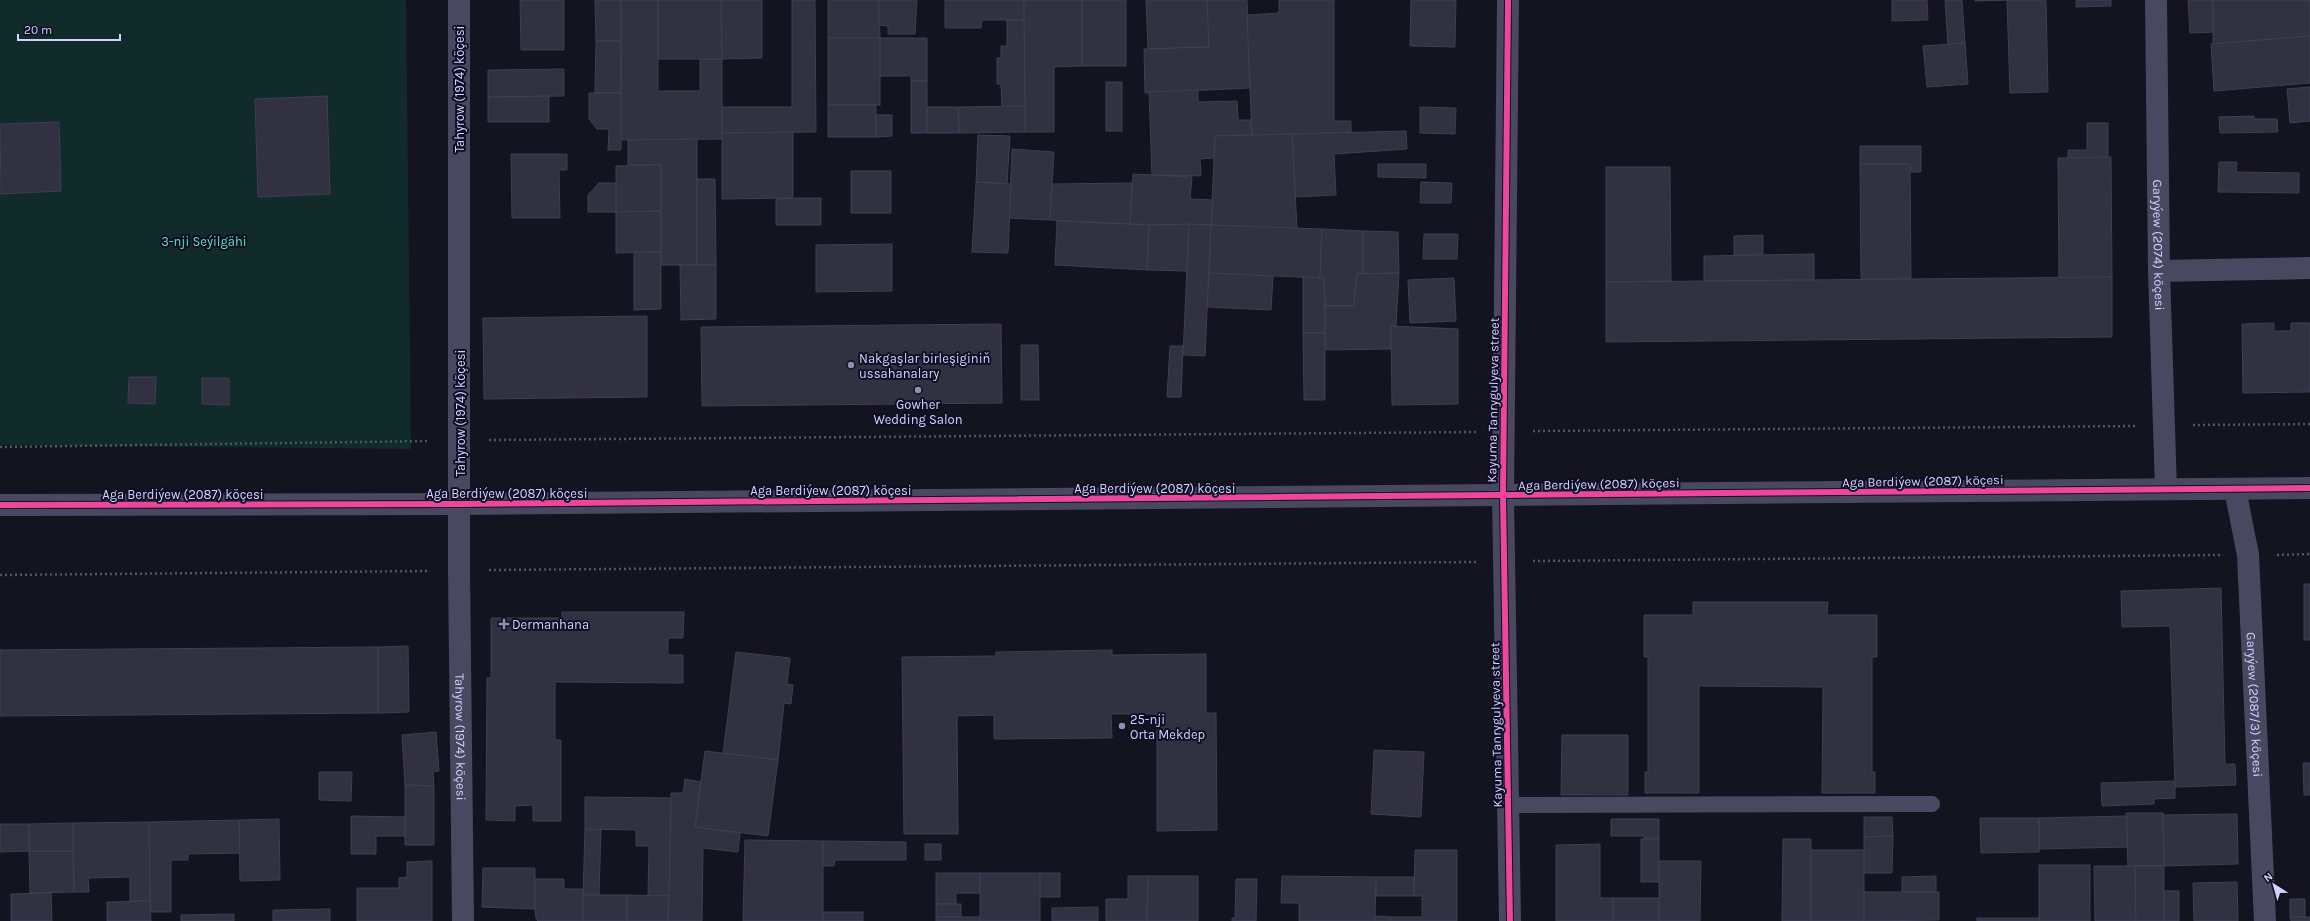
<svg xmlns="http://www.w3.org/2000/svg" width="2310" height="921" font-family="Karla,sans-serif">
<style>
.green{fill:#112b2a}
.building{fill:#323142;stroke:#3f3e54}
.lines{fill:none;stroke-linecap:round;stroke-linejoin:round}
.path{stroke:#495a66;stroke-width:2.5;stroke-dasharray:2 3;stroke-linecap:butt}
.service{stroke:#484961;stroke-width:16}
.minor{stroke:#484961;stroke-width:22}
.tertiary{stroke:#484961;stroke-width:22}
.cycleway-casing{stroke:#100e25;stroke-width:8}
.cycleway{stroke:#ed469a;stroke-width:6}
.poi-dot{fill:#908fb1;stroke:#100e25;stroke-width:1.5}
.labels{text-anchor:middle;dominant-baseline:central;stroke-width:4;stroke-linejoin:round;paint-order:stroke}
.street-label{font-size:13px;fill:#d3d2ff;stroke:#100e25}
.park-label{font-size:13px;fill:#5ae3b4;stroke:#100e25}
.poi-label{font-size:13px;fill:#d3d2ff;stroke:#100e25;text-anchor:start}
</style>
<rect width="100%" height="100%" fill="#141320"/>
<path class="green" d="M0 0H406L411 449 0 445Z"/>
<g class="building">
<path d="M520 0H564V50H521Z"/>
<path d="M595 0H621V41H596Z"/>
<path d="M621 0H658V91H700V59H722V139L622 140Z"/>
<path d="M658 0H721L722 59H658Z"/>
<path d="M721 0H762V58L722 59Z"/>
<path d="M792 0H815L816 132 722 133V107H792Z"/>
<path d="M828 0H879L880 38H828Z"/>
<path d="M879 0H917L915 34H888V26L879 25Z"/>
<path d="M945 0H1024V20H982L981 28H945Z"/>
<path d="M1024 0H1082V66L1054 67V132H1025Z"/>
<rect x="1082" y="0" width="44" height="66"/>
<path d="M1146 0H1207L1209 47 1148 49Z"/>
<path d="M1207 0H1247L1250 88 1145 93 1144 49 1209 47Z"/>
<path d="M1279 0H1334V121H1351V132L1252 136 1247 15 1279 13Z"/>
<path d="M1411 0H1456L1455 47 1410 46Z"/>
<path d="M1892 0H1927L1928 20 1892 21Z"/>
<path d="M1945 0H1962L1965 43 1948 45Z"/>
<path d="M1975 0H2007L1975 1Z"/>
<path d="M2007 0H2046L2048 92 2010 93Z"/>
<path d="M2076 0H2111V6L2076 7Z"/>
<path d="M2188 0H2213V32L2190 33Z"/>
<path d="M2213 0H2310V36L2213 44Z"/>
<path d="M1007 20H1024L1025 106 1002 107 1001 84H997V58H1001V46H1007Z"/>
<path d="M2310 36V83L2214 91 2211 44Z"/>
<rect x="828" y="38" width="52" height="67"/>
<path d="M880 38H927V81H911V76H880Z"/>
<path d="M596 41H621V93H595Z"/>
<path d="M1965 43 1968 84 1927 87 1923 46Z"/>
<path d="M564 69V96L488 97V70Z"/>
<rect x="911" y="81" width="16" height="52"/>
<rect x="1106" y="82" width="16" height="49"/>
<path d="M2310 87V121L2290 123 2287 89Z"/>
<path d="M1198 90V102L1237 101 1238 120H1251L1252 136H1215L1214 158 1200 159 1201 176 1152 175 1149 92Z"/>
<path d="M589 93H621V150H608L609 129H597L589 119Z"/>
<path d="M327 96 330 194 258 197 255 99Z"/>
<path d="M549 96V122H488V97Z"/>
<rect x="828" y="105" width="48" height="32"/>
<path d="M1025 106V132L959 133 958 107Z"/>
<path d="M927 107H958L959 133H927Z"/>
<path d="M1420 107 1456 108 1455 134 1420 133Z"/>
<path d="M876 115H892V136L876 137Z"/>
<path d="M2254 116V119H2277L2278 132 2220 133 2219 117Z"/>
<path d="M59 122 61 191 1 194 0 124Z"/>
<path d="M2087 123H2108V157L2068 158V150H2087Z"/>
<path d="M1406 131 1407 149 1334 154 1336 195 1295 197 1292 134Z"/>
<path d="M793 132V198L722 199V133Z"/>
<path d="M1292 134 1297 229 1211 225 1215 136Z"/>
<path d="M978 135 1010 136 1007 184 976 182Z"/>
<path d="M697 139V265H661V165H628V140Z"/>
<path d="M1860 146H1921V172H1910V164H1860Z"/>
<path d="M1012 149 1054 152 1050 220 1009 218Z"/>
<path d="M511 154H567V170H559L560 218H512Z"/>
<path d="M2111 157 2112 277 2059 278 2058 158Z"/>
<path d="M2219 162H2237L2236 172 2299 173V193L2218 192Z"/>
<path d="M1378 164H1426V178L1378 177Z"/>
<path d="M1860 164H1910L1911 279H1861Z"/>
<path d="M661 165V211L616 212V166Z"/>
<path d="M1606 167H1670L1671 281 1606 282Z"/>
<rect x="851" y="171" width="40" height="42"/>
<path d="M1133 174 1192 177 1190 199 1213 200 1211 225 1130 224Z"/>
<path d="M697 179H715L716 265H697Z"/>
<path d="M976 182 1011 184 1008 253 972 252Z"/>
<path d="M1421 182 1452 183 1451 203H1420Z"/>
<path d="M599 183H616V212H588V195Z"/>
<path d="M1132 183 1130 224 1050 220 1052 184Z"/>
<path d="M793 198H821V225H776V199Z"/>
<path d="M661 211V252L616 253V212Z"/>
<path d="M1057 221 1149 225 1147 270 1055 265Z"/>
<path d="M1189 224 1187 271 1147 270 1149 225Z"/>
<path d="M1189 224 1211 225 1205 356 1183 355Z"/>
<path d="M1211 225 1322 229 1320 278 1209 273Z"/>
<path d="M1322 229 1363 231V274H1357L1354 306H1325L1324 278H1320Z"/>
<path d="M1363 231 1398 232 1399 273 1363 274Z"/>
<path d="M1424 234H1458L1457 259H1423Z"/>
<path d="M1763 235V255H1734V236Z"/>
<path d="M892 244V291L816 292V245Z"/>
<path d="M634 252H661V309L634 310Z"/>
<path d="M1814 254V280L1704 281V256Z"/>
<path d="M680 265H716V319L681 320Z"/>
<path d="M1209 273 1273 276 1271 310 1207 307Z"/>
<path d="M1399 273 1396 326H1391V349L1325 350V306H1354L1357 274Z"/>
<path d="M1303 277 1324 278 1325 333H1303Z"/>
<path d="M2112 277V337L1606 342V282Z"/>
<path d="M1454 278 1456 321 1410 323 1408 280Z"/>
<path d="M647 316V397L484 399 483 318Z"/>
<path d="M2274 323V331H2291V323H2310V392L2243 393 2242 324Z"/>
<path d="M1001 324 1002 403 702 406 701 327Z"/>
<path d="M1391 326 1458 329V404L1392 405Z"/>
<path d="M1303 333H1325V400H1304Z"/>
<path d="M1021 345H1038L1039 400H1021Z"/>
<path d="M1170 346H1183L1181 397H1167Z"/>
<path d="M129 377H156L155 404 128 403Z"/>
<path d="M202 378H229V405L202 404Z"/>
<rect x="2304" y="584" width="6" height="56"/>
<path d="M2221 588 2225 764H2235L2236 785 2175 787 2170 626 2122 627 2121 591Z"/>
<path d="M1693 602H1828L1827 615H1877V657H1872V772H1875V793H1822L1823 687 1699 686V793H1645V772H1648V657H1644V615H1693Z"/>
<path d="M562 612H684L683 638H668V655H683V683L555 682V740H561V821H533V805L515 806V821L486 820 487 678H491V618H562Z"/>
<path d="M408 646 409 712 378 713V647Z"/>
<path d="M378 647V713L0 716V650Z"/>
<path d="M1112 650V655L1206 654V713H1216L1217 830 1157 831V714H1111L1112 738 994 739V715L957 716 958 834H904L902 657 996 656V652Z"/>
<path d="M736 652 790 658 787 684 793 685 791 704 784 703 778 760 723 753Z"/>
<path d="M436 732 439 771 433 772 434 786 405 785 402 735Z"/>
<path d="M1562 735H1628V795H1561Z"/>
<path d="M1374 750 1424 752 1421 817 1371 814Z"/>
<path d="M705 751 778 760 768 836 695 827Z"/>
<path d="M2303 763H2310V795H2304Z"/>
<path d="M319 772H352L351 801 319 800Z"/>
<path d="M685 779 701 782 695 827 740 833 738 852 703 848 702 921H668L671 793H683Z"/>
<path d="M2175 781V798L2154 799V804L2102 806 2101 783Z"/>
<path d="M405 785 434 786V845H405Z"/>
<path d="M585 797 671 798 669 896H648L649 846H636V830L585 829Z"/>
<path d="M2126 813H2163L2164 866H2128Z"/>
<path d="M2237 814 2238 864 2164 866 2163 815Z"/>
<path d="M351 816 405 817V836H376V854H351Z"/>
<path d="M2127 816V847L2039 849V818Z"/>
<path d="M1864 817H1892L1893 836 1864 837Z"/>
<path d="M1980 818H2039V852L1981 853Z"/>
<path d="M279 819 280 880 240 881 239 820Z"/>
<path d="M1611 819H1659V839H1644L1645 836H1611Z"/>
<path d="M239 820 240 853 188 854V860H171V912H150L149 822Z"/>
<path d="M149 822 150 901H130V877L88 878 89 892H74L73 823Z"/>
<path d="M73 823V851H29V824Z"/>
<path d="M0 824H29V851L0 852Z"/>
<path d="M585 829 601 830 599 895H583Z"/>
<path d="M1893 836 1892 873H1864V837Z"/>
<rect x="1641" y="839" width="18" height="43"/>
<path d="M1783 839H1811V921H1782Z"/>
<path d="M745 840 823 841V921H743Z"/>
<path d="M823 841 906 842V860H835L834 866H823Z"/>
<rect x="925" y="844" width="16" height="16"/>
<path d="M1600 844V898H1613V921H1556V845Z"/>
<path d="M1415 850H1457V921H1390V917H1422V896H1414Z"/>
<rect x="1811" y="850" width="53" height="71"/>
<path d="M29 851H73L74 892 30 893Z"/>
<path d="M432 861V921H357V888H399V878L407 877V862Z"/>
<path d="M1659 861H1701L1700 921H1659Z"/>
<rect x="2039" y="865" width="51" height="56"/>
<path d="M2094 866H2135L2136 921H2095Z"/>
<path d="M2135 866H2164V921H2136Z"/>
<path d="M483 868H535V909L482 907Z"/>
<path d="M936 873H980V893H956V904H936Z"/>
<rect x="980" y="873" width="60" height="48"/>
<rect x="1040" y="873" width="20" height="24"/>
<path d="M1128 876H1148L1147 921H1106V899H1128Z"/>
<path d="M1148 876H1198V921H1147Z"/>
<path d="M1282 876 1376 877 1375 921H1299V903H1281Z"/>
<path d="M1936 876V892H1902V877Z"/>
<rect x="1376" y="877" width="38" height="19"/>
<path d="M535 879H564V889H583V921H538L536 919 535 909Z"/>
<path d="M1236 879H1257L1256 921H1232V918H1235Z"/>
<path d="M2237 882 2238 921H2194L2193 883Z"/>
<rect x="2164" y="891" width="15" height="30"/>
<path d="M1864 892H1939V920L1864 921Z"/>
<path d="M51 893 52 921H11V894Z"/>
<rect x="583" y="895" width="44" height="26"/>
<path d="M627 895 669 896 668 921H627Z"/>
<rect x="1613" y="898" width="46" height="23"/>
<rect x="2290" y="899" width="15" height="18"/>
<path d="M150 901 151 921H107V902Z"/>
<rect x="936" y="904" width="25" height="13"/>
<path d="M1098 907V921H1052V908Z"/>
<path d="M330 909V921H273V910Z"/>
<rect x="823" y="912" width="40" height="9"/>
<path d="M234 914V921H181V915Z"/>
<path d="M1375 916 1390 917V921H1375Z"/>
<rect x="936" y="917" width="44" height="4"/>
<path d="M2290 917H2310V921H2291Z"/>
<rect x="1977" y="918" width="62" height="3"/>
</g>
<g class="lines">
<g class="path">
<path d="M2193 425 2310 424"/>
<path d="M1533 431 2136 426"/>
<path d="M489 440 1476 432"/>
<path d="M0 447 430 441"/>
<path d="M2277 555 2310 554"/>
<path d="M1533 561 2220 555"/>
<path d="M489 570 1476 562"/>
<path d="M0 575 430 571"/>
</g>
<path class="service" d="M1509 805 1932 804"/>
<g class="minor">
<path id="s1" d="M459 0V570L463 921"/>
<path d="M1508 0 1503 496 1510 921"/>
<path id="s2" d="M2156 0 2159 271 2166 489"/>
<path d="M2159 271 2310 268"/>
<path id="s3" d="M2235 489 2248 555 2265 921"/>
</g>
<path class="tertiary" d="M0 505 460 504 2310 488"/>
<g class="cycleway-casing">
<g id="cycleway">
<path d="M1508 0 1503 496 1510 921"/>
<path d="M0 505 460 504 2310 488"/>
</g>
</g>
<use href="#cycleway" class="cycleway"/>
</g>
<g class="poi-dot">
<circle cx="851" cy="365" r="4"/>
<circle cx="918" cy="390" r="4"/>
<path d="M502 618h4v4h4v4h-4v4h-4v-4h-4v-4h4z"/>
<circle cx="1122" cy="726" r="4"/>
</g>
<g class="labels">
<g class="street-label">
<text transform="translate(459 89) rotate(-90)">Tahyrow (1974) köçesi</text>
<text stroke="none"><textPath href="#s2" startOffset="245">Garyýew (2074) köçesi</textPath></text>
<text transform="translate(1493 400) rotate(-89)">Kayuma Tanrygulyeva street</text>
<text transform="translate(460 413) rotate(-90)">Tahyrow (1974) köçesi</text>
<text transform="translate(1923 481) rotate(-1)">Aga Berdiýew (2087) köçesi</text>
<text transform="translate(1599 484) rotate(-1)">Aga Berdiýew (2087) köçesi</text>
<text x="1155" y="488">Aga Berdiýew (2087) köçesi</text>
<text x="831" y="490">Aga Berdiýew (2087) köçesi</text>
<text x="507" y="493">Aga Berdiýew (2087) köçesi</text>
<text x="183" y="494">Aga Berdiýew (2087) köçesi</text>
<text stroke="none"><textPath href="#s3" startOffset="217">Garyýew (2087/3) köçesi</textPath></text>
<text transform="translate(1496 725) rotate(-91)">Kayuma Tanrygulyeva street</text>
<text stroke="none"><textPath href="#s1" startOffset="737">Tahyrow (1974) köçesi</textPath></text>
</g>
<g class="park-label">
<text x="204" y="241">3-nji Seýilgähi</text>
</g>
<g class="poi-label">
<text x="859" y="358">Nakgaşlar birleşiginiň<tspan x="859" dy="15">ussahanalary</tspan></text>
<text x="918" y="404" text-anchor="middle">Gowher<tspan x="918" dy="15">Wedding Salon</tspan></text>
<text x="512" y="624">Dermanhana</text>
<text x="1130" y="719">25-nji<tspan x="1130" dy="15">Orta Mekdep</tspan></text>
</g>
</g>
<g transform="translate(2274 885) rotate(323)" stroke="#100e25" stroke-width="3" paint-order="stroke">
<path d="M0-3L7 15L0 10L-7 15Z" fill="#d3d2ff"/>
<text y="-6" font-size="11" font-weight="bold" text-anchor="middle" fill="#d3d2ff">N</text>
</g>
<path d="M18 34v6h102v-6" fill="none" stroke="#d3d2ff" stroke-width="2"/>
<text x="24" y="34" font-size="12" fill="#d3d2ff" stroke="#100e25" stroke-width="3" paint-order="stroke">20 m</text>
</svg>
